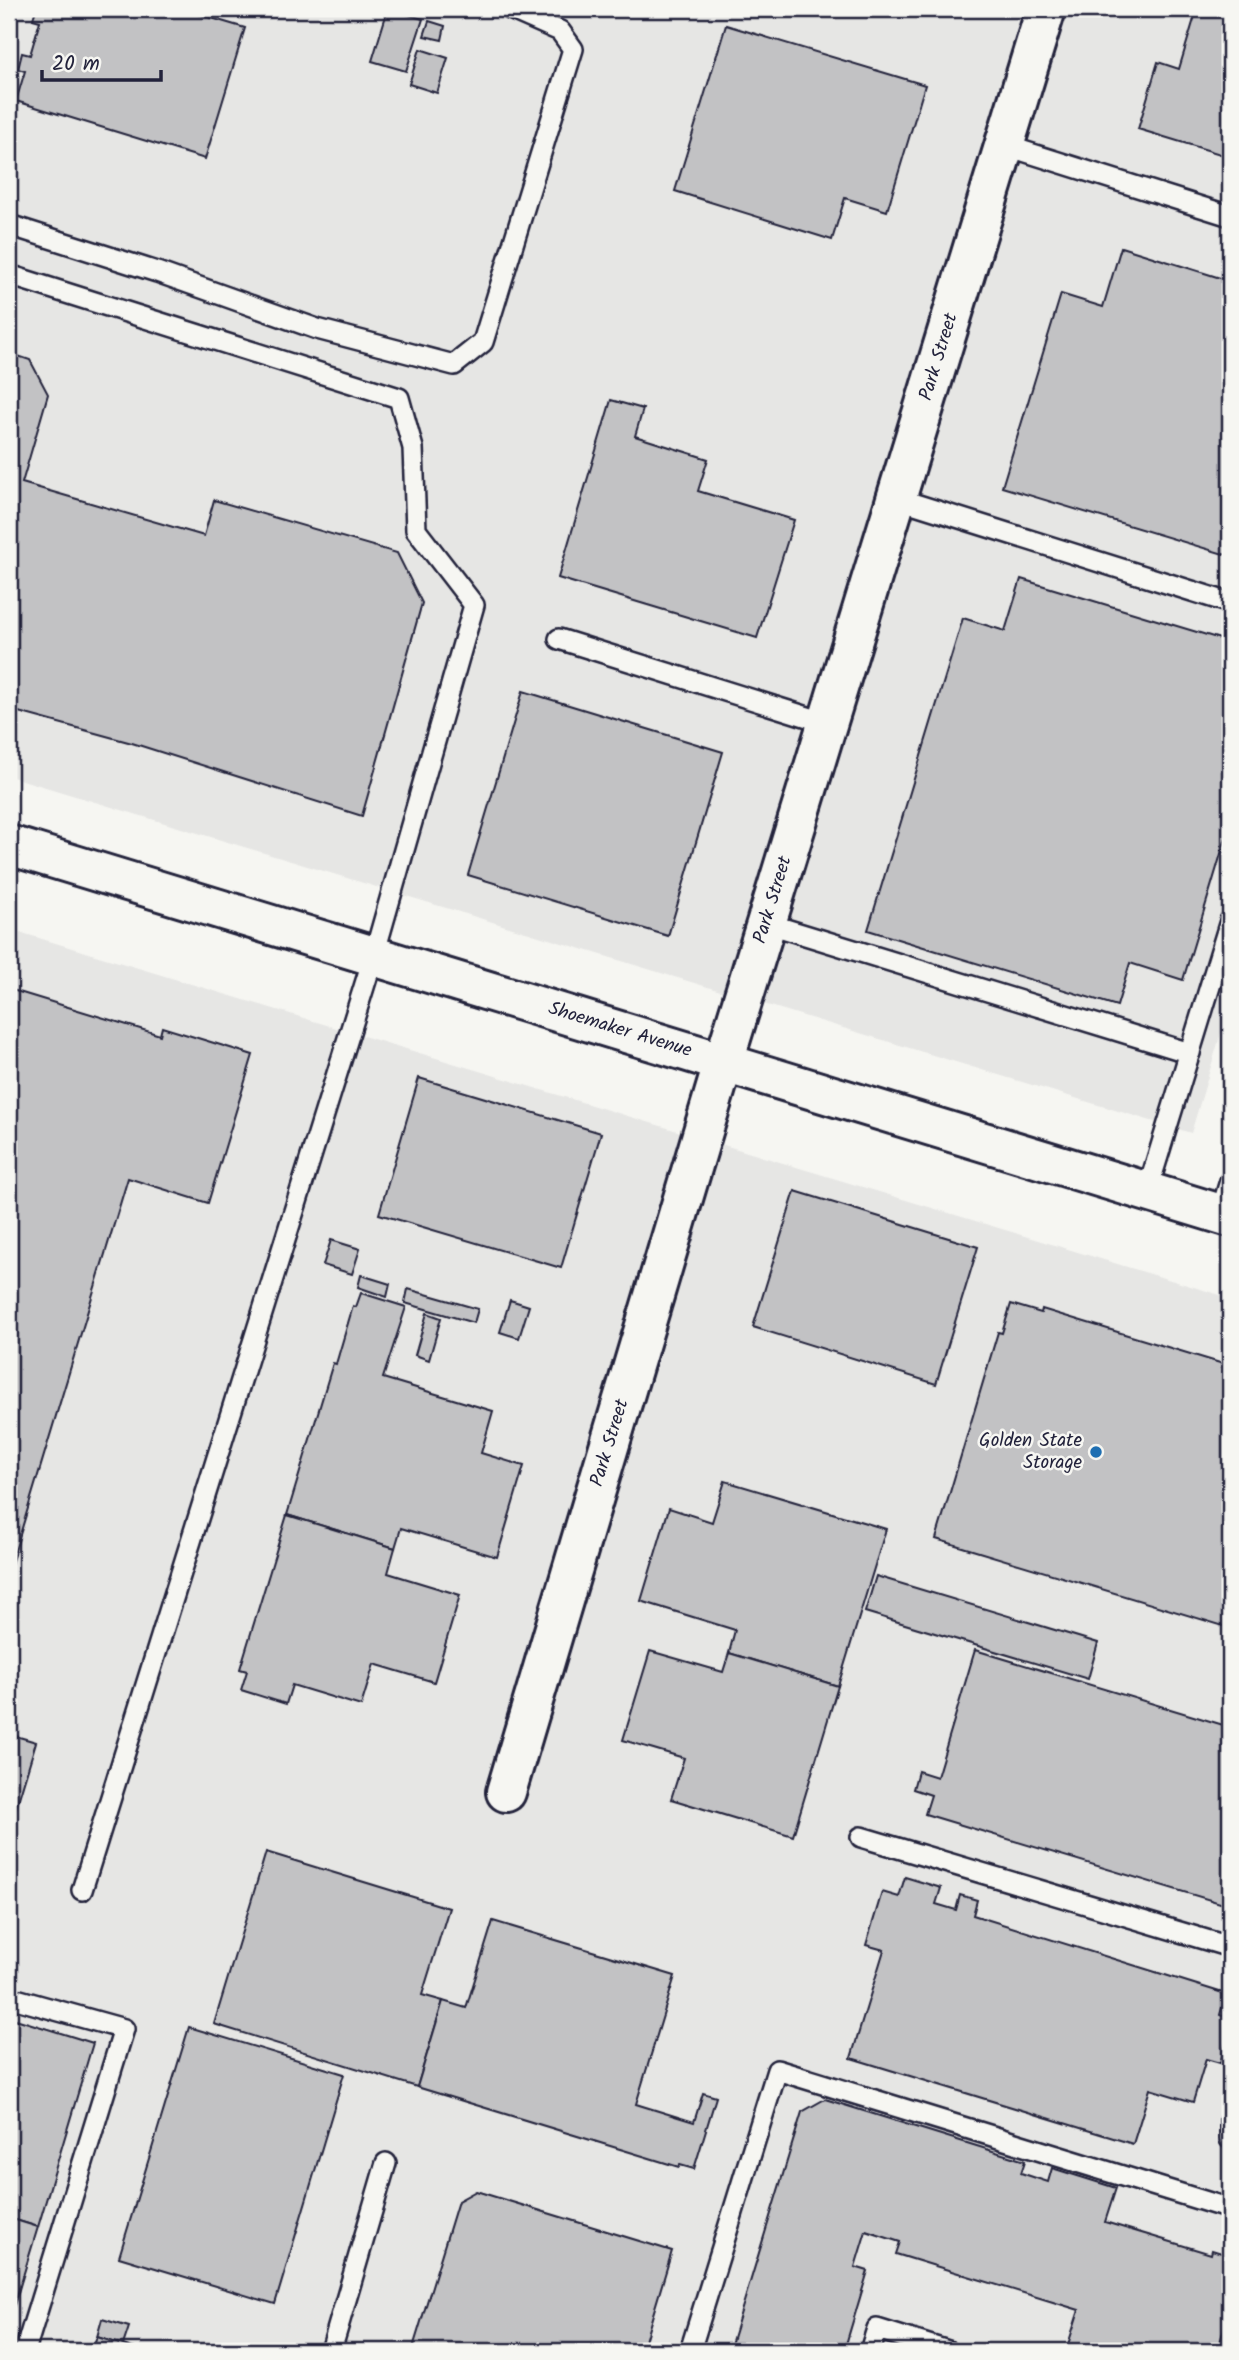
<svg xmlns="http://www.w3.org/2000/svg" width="1239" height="2360" font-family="Kalam,sans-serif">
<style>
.built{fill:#e6e6e4}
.building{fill:#c2c2c4;stroke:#22223b;stroke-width:2}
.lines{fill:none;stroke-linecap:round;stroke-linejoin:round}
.service-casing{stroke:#22223b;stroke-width:24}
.minor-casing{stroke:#22223b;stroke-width:44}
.secondary-casing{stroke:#22223b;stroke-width:44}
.service{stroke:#f6f6f2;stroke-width:19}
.minor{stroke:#f6f6f2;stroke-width:38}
.secondary{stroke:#f6f6f2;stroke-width:38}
.poi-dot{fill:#1f6fb2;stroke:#f6f6f2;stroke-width:2.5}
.labels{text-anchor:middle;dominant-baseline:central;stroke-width:5;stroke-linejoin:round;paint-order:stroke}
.street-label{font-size:19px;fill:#22223b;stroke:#f6f6f2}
.poi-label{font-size:19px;fill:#22223b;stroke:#f6f6f2;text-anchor:end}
</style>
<rect width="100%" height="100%" fill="#f6f6f2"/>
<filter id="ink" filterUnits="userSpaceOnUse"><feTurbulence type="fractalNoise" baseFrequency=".0143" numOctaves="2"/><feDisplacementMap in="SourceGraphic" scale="14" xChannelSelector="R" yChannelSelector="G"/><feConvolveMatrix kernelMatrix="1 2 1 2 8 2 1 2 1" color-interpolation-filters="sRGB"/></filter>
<g filter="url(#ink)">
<g class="built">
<path d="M9 9H1230V1003L1191 1133 9 776Z"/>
<path d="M9 929 1230 1298 1228 2351H9Z"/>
</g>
<g class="building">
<path d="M36 9H181L245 28 205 159 16 101 25 71 18 69 22 53 30 55 40 21 33 19Z"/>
<path d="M388 9 423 19 406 71 372 61Z"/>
<path d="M1197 9H1230V157L1138 129 1158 62 1179 69Z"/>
<path d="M429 21 445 26 442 40 424 36Z"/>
<path d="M726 25 925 85 887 211 845 198 832 240 675 191Z"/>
<path d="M420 49 448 58 437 93 409 84Z"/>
<path d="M1121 247 1230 281V556L1002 487 1061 294 1103 307Z"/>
<path d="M9 353 30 360 48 394 22 483 204 536 214 500 397 553 422 603 362 816 132 743 11 710Z"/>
<path d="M611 400 643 409 635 436 708 459 698 491 794 520 757 638 558 578Z"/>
<path d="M1021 579 1230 642V824L1183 980 1130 963 1117 1006 868 930 963 618 1005 631Z"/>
<path d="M523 691 723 752 668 936 468 875Z"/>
<path d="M9 989 160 1035 162 1027 253 1055 208 1203 128 1178 9 1571Z"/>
<path d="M419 1078 601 1133 561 1268 379 1214Z"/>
<path d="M795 1191 978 1247 936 1384 753 1327Z"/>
<path d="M331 1240 360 1249 352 1274 323 1265Z"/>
<path d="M361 1275 390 1284 387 1297 358 1287Z"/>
<path d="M408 1289 478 1309 474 1323 405 1303Z"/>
<path d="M361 1293 406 1307 383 1378 493 1411 481 1453 524 1466 497 1557 401 1528 395 1548 287 1515 333 1363 336 1364 353 1306 356 1307Z"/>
<path d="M510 1300 529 1306 519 1338 500 1332Z"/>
<path d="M1011 1304 1041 1313 1042 1309 1230 1366V1628L936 1539 998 1332 1002 1333Z"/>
<path d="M427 1313 441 1318 429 1360 415 1355Z"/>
<path d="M725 1481 886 1529 838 1686 729 1653 735 1630 641 1601 669 1508 712 1522Z"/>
<path d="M287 1515 395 1548 388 1573 460 1595 434 1682 374 1664 361 1706 292 1685 286 1704 241 1690 247 1671 240 1669Z"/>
<path d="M876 1576 1098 1643 1088 1679 865 1612Z"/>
<path d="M975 1650 1230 1727V1906L925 1814 931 1795 913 1789 918 1771 937 1777Z"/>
<path d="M650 1651 723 1672 729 1653 838 1686 793 1836 671 1799 684 1758 623 1740Z"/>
<path d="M9 1734 36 1742 9 1831Z"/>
<path d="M266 1852 449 1908 422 1995 443 2001 417 2087 214 2024Z"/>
<path d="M905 1877 941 1888 936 1904 956 1910 960 1895 977 1900 973 1915 1226 1994 1220 2015 1230 2019V2029L1220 2063 1206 2059 1193 2102 1150 2089 1133 2144 851 2058 884 1950 866 1945 882 1892 899 1897Z"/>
<path d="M493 1921 675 1976 636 2104 694 2122 703 2093 716 2097 694 2169 680 2165 679 2167 417 2087 443 2001 466 2008Z"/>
<path d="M9 2017 93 2043 38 2227 9 2218Z"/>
<path d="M189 2027 344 2074 275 2304 119 2257Z"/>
<path d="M825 2099 1025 2161 1021 2173 1048 2182 1052 2168 1116 2188 1105 2222 1211 2254 1212 2250 1228 2255 1230 2322 1229 2326 1225 2325 1219 2346 1223 2347 1221 2351H1066L1079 2310 896 2254 900 2242 866 2231 855 2267 868 2271 844 2351H729L802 2112Z"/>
<path d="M476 2191 672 2251 642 2351H412L458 2201Z"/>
<path d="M9 2218 38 2227 9 2322Z"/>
<path d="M102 2319 129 2327 123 2345 97 2337Z"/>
<path d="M97 2337 123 2345 142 2351H92Z"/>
</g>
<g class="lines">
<g class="service-casing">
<g id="service">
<path d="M1004 145 1230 216"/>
<path d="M9 225 157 272 317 329 454 365 483 342 573 49 560 31 510 9"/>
<path d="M9 275 399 398 413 448 416 530 474 605 374 955 82 1890"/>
<path d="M896 498 1230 603"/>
<path d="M559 639 827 723"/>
<path d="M766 923 1190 1053"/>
<path d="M1147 1192 1230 921"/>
<path d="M1220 1214 1230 1181"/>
<path d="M861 1837 1230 1947"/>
<path d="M9 1997 124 2029 25 2351"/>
<path d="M1230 2120V2139"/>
<path d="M331 2351 386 2163"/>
<path d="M690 2351 777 2070 1230 2209"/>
<path d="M870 2351 877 2329 948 2351"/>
</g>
</g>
<g class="minor-casing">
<path id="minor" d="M506 1792 724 1061 1046 9"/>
</g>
<g class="secondary-casing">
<path id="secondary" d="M9 845 1230 1217"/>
</g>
<use href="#service" class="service"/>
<use href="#minor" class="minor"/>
<use href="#secondary" class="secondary"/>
</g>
</g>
<circle class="poi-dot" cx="1096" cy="1452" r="7"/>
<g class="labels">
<g class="street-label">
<text transform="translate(939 357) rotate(-73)">Park Street</text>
<text transform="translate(773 900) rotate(-73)">Park Street</text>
<text transform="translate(620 1030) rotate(17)">Shoemaker Avenue</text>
<text transform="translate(610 1443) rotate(-73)">Park Street</text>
</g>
<g class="poi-label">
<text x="1082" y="1441">Golden State<tspan x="1082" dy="22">Storage</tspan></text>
</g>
</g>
<rect width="1239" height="2360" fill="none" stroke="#f6f6f2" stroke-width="35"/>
<rect x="18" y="18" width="1204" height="2325" fill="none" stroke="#22223b" stroke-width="2.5" filter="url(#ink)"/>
<path d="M42 70v10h119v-10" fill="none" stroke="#22223b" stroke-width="3.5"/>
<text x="52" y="70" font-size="21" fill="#22223b" stroke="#f6f6f2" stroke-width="5" paint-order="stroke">20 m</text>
</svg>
